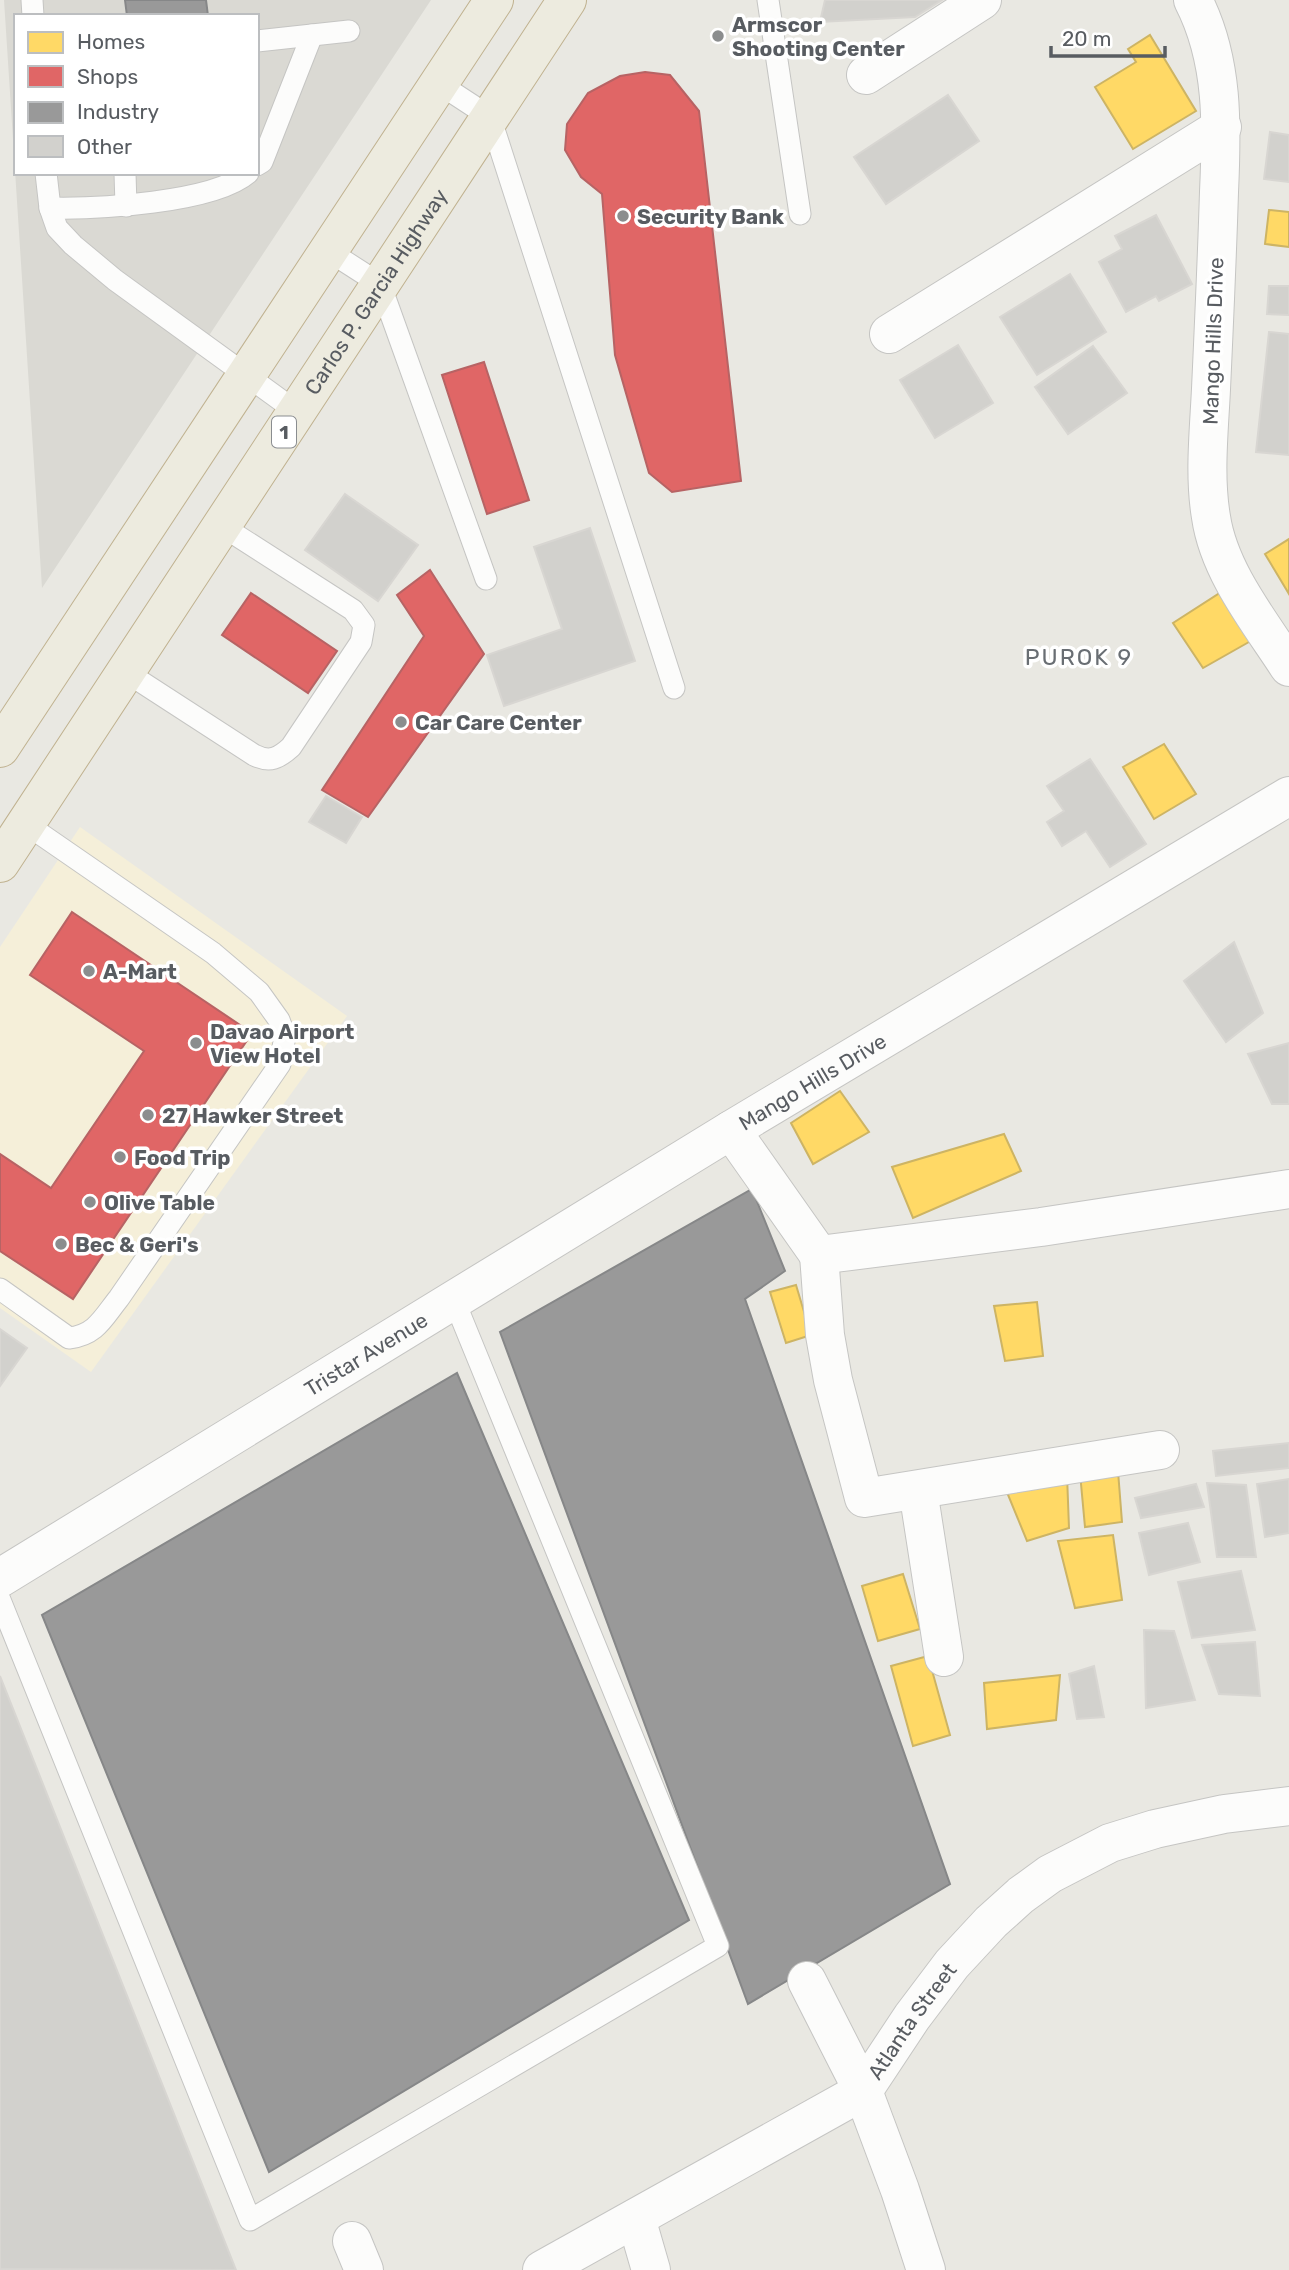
<svg xmlns="http://www.w3.org/2000/svg" width="1289" height="2270" font-family="Rubik,sans-serif">
<style>
.commercial{fill:#f5efd9}
.industrial{fill:#dad9d3;fill-rule:evenodd}
.homes{fill:#ffd966;stroke:#cdb464;stroke-width:2}
.shops{fill:#e06666;stroke:#b76364;stroke-width:2}
.industry{fill:#999;stroke:#868788;stroke-width:2}
.building{fill:#d2d1cd;stroke:#d8d6d2;stroke-width:2}
.lines{fill:none;stroke-linecap:round;stroke-linejoin:round}
.lane-casing{stroke:#c5c5c3;stroke-width:23}
.street-casing{stroke:#c5c5c3;stroke-width:40}
.highway-casing{stroke:#c0b290;stroke-width:40}
.lane{stroke:#fcfcfb;stroke-width:21}
.street{stroke:#fcfcfb;stroke-width:38}
.highway{stroke:#edebdf;stroke-width:38}
.poi-dot{fill:#8b8d8e;stroke:#fff;stroke-width:2.5}
.labels{text-anchor:middle;dominant-baseline:central;stroke-width:7;stroke-linejoin:round;paint-order:stroke}
.shield{fill:#fff;stroke:#8a8d90;stroke-width:2}
.shield-label{font-size:19px;font-weight:bold;fill:#585c61}
.poi-label{font-size:21px;font-weight:bold;fill:#585c61;stroke:#fff;text-anchor:start}
.street-label{font-size:21px;fill:#585c61;stroke:#fff}
.neighbourhood-label{font-size:23px;letter-spacing:2px;fill:#696e73;stroke:#fff}
</style>
<rect width="100%" height="100%" fill="#e9e8e2"/>
<path class="commercial" d="M80 827 347 1016 91 1372 0 1308V947Z"/>
<path class="industrial" d="M4 0H431L42 588ZM16 16H257V173H16Z"/>
<g class="homes">
<path d="M1150 35 1196 111 1133 149 1095 87 1136 62 1128 49Z"/>
<path d="M1269 210 1289 212V247L1265 244Z"/>
<path d="M1289 539V594L1265 554Z"/>
<path d="M1226 589 1256 638 1203 668 1173 623Z"/>
<path d="M1164 744 1196 794 1154 819 1123 767Z"/>
<path d="M840 1091 869 1132 813 1164 791 1123Z"/>
<path d="M1004 1134 1021 1171 913 1218 892 1167Z"/>
<path d="M796 1285 811 1335 786 1343 770 1292Z"/>
<path d="M1037 1302 1043 1356 1005 1361 994 1306Z"/>
<path d="M1118 1471 1122 1522 1085 1527 1080 1473Z"/>
<path d="M1067 1475 1069 1528 1027 1541 1004 1485Z"/>
<path d="M1113 1535 1122 1600 1075 1608 1058 1541Z"/>
<path d="M903 1574 920 1629 878 1641 862 1586Z"/>
<path d="M928 1656 950 1735 913 1746 891 1666Z"/>
<path d="M1060 1675 1056 1720 987 1729 984 1683Z"/>
</g>
<g class="shops">
<path d="M645 72 670 75 699 111 741 481 672 492 649 473 615 355 602 194 581 177 565 150 567 124 588 93 620 76Z"/>
<path d="M484 362 529 500 487 514 442 375Z"/>
<path d="M430 570 484 654 368 817 322 790 424 636 397 595Z"/>
<path d="M251 593 337 651 308 693 222 635Z"/>
<path d="M72 912 252 1033 73 1299 0 1251V1154L51 1188 144 1051 30 975Z"/>
</g>
<g class="industry">
<path d="M125 0H206L208 16H127Z"/>
<path d="M752 1189 785 1271 745 1299 950 1884 748 2004 500 1332Z"/>
<path d="M457 1373 689 1920 269 2172 42 1615Z"/>
</g>
<g class="building">
<path d="M825 0H942L915 17 820 22Z"/>
<path d="M948 95 979 141 886 204 854 157Z"/>
<path d="M1270 132 1289 135V182L1264 179Z"/>
<path d="M1156 215 1192 284 1159 301 1156 296 1126 312 1099 262 1122 249 1115 236Z"/>
<path d="M1070 274 1106 332 1037 375 1000 317Z"/>
<path d="M1269 286H1289V315L1267 314Z"/>
<path d="M1269 332 1289 334V455L1256 452Z"/>
<path d="M958 345 993 403 935 438 900 380Z"/>
<path d="M1093 346 1127 393 1068 434 1035 387Z"/>
<path d="M345 494 418 545 378 601 305 550Z"/>
<path d="M590 528 635 661 504 706 487 655 562 629 534 547Z"/>
<path d="M1090 759 1146 844 1110 867 1086 831 1062 846 1047 822 1064 811 1047 786Z"/>
<path d="M326 796 362 817 346 843 309 822Z"/>
<path d="M1234 942 1263 1013 1226 1042 1184 981Z"/>
<path d="M1289 1043V1104H1272L1248 1054Z"/>
<path d="M0 1329 27 1348 0 1386Z"/>
<path d="M1289 1443V1468L1216 1476 1213 1451Z"/>
<path d="M1289 1479V1533L1265 1537 1257 1484Z"/>
<path d="M1207 1483 1246 1485 1256 1557H1217Z"/>
<path d="M1196 1484 1204 1507 1141 1518 1135 1498Z"/>
<path d="M1188 1523 1200 1562 1149 1575 1139 1533Z"/>
<path d="M1241 1571 1255 1630 1192 1638 1178 1582Z"/>
<path d="M1144 1630 1174 1631 1195 1700 1146 1708Z"/>
<path d="M1255 1642 1260 1696 1219 1694 1202 1645Z"/>
<path d="M1094 1666 1104 1717 1077 1719 1069 1674Z"/>
<path d="M0 1676 236 2270 0 2269Z"/>
</g>
<g class="lines">
<g class="lane-casing">
<g id="lane">
<path d="M32 0 33 16"/>
<path d="M768 0 800 214"/>
<path d="M257 41 349 31"/>
<path d="M438 83 490 117 674 688"/>
<path d="M257 165 262 162 312 35"/>
<path d="M46 173 50 208 57 228 73 245 115 280 297 412"/>
<path d="M125 173 126 206"/>
<path d="M50 208C96 209 213 203 248 173"/>
<path d="M327 250 380 284 486 579"/>
<path d="M126 672 254 755C270 763 279 758 291 747L361 642 364 625 353 610 222 526"/>
<path d="M0 1289 69 1338C96 1335 103 1318 119 1298L280 1064 285 1036 279 1020 259 992 213 953 26 824"/>
<path d="M0 1600 250 2220 718 1946 454 1300"/>
</g>
</g>
<g class="street-casing">
<g id="street">
<path d="M1193 0C1224 60 1222 127 1219 192 1217 258 1214 324 1211 389 1209 431 1204 476 1211 517 1219 572 1260 622 1289 667"/>
<path d="M866 75 982 0"/>
<path d="M889 334 1222 127"/>
<path d="M731 1130 819 1255"/>
<path d="M819 1255 825 1335 833 1380 864 1498 1160 1450"/>
<path d="M819 1255 1041 1227 1289 1189"/>
<path d="M918 1490 944 1657"/>
<path id="s1" d="M0 1578 731 1130 1289 796"/>
<path d="M807 1981 863 2091 900 2190 926 2270"/>
<path d="M636 2218 651 2270"/>
<path d="M352 2241 364 2270"/>
<path id="s2" d="M542 2270 863 2091 912 2017 952 1964 991 1922 1021 1895 1050 1874 1110 1843 1155 1829 1224 1814 1289 1806"/>
</g>
</g>
<g class="highway-casing">
<g id="highway">
<path d="M0 748 494 0"/>
<path id="s3" d="M0 863 567 0"/>
</g>
</g>
<use href="#lane" class="lane"/>
<use href="#street" class="street"/>
<use href="#highway" class="highway"/>
</g>
<g class="poi-dot">
<circle cx="718" cy="36" r="7"/>
<circle cx="623" cy="216" r="7"/>
<circle cx="401" cy="722" r="7"/>
<circle cx="89" cy="971" r="7"/>
<circle cx="196" cy="1043" r="7"/>
<circle cx="148" cy="1115" r="7"/>
<circle cx="120" cy="1157" r="7"/>
<circle cx="90" cy="1202" r="7"/>
<circle cx="61" cy="1244" r="7"/>
</g>
<g class="labels">
<rect class="shield" x="272" y="416.5" width="24" height="31" rx="5"/>
<g class="shield-label">
<text x="284" y="432">1</text>
</g>
<g class="poi-label">
<text x="732" y="24">Armscor<tspan x="732" dy="24">Shooting Center</tspan></text>
<text x="637" y="216">Security Bank</text>
<text x="415" y="722">Car Care Center</text>
<text x="103" y="971">A-Mart</text>
<text x="210" y="1031">Davao Airport<tspan x="210" dy="24">View Hotel</tspan></text>
<text x="162" y="1115">27 Hawker Street</text>
<text x="134" y="1157">Food Trip</text>
<text x="104" y="1202">Olive Table</text>
<text x="75" y="1244">Bec &amp; Geri's</text>
</g>
<g class="street-label">
<text stroke="none"><textPath href="#s3" startOffset="684">Carlos P. Garcia Highway</textPath></text>
<text transform="translate(1213 341) rotate(-88)">Mango Hills Drive</text>
<text stroke="none"><textPath href="#s1" startOffset="952">Mango Hills Drive</textPath></text>
<text stroke="none"><textPath href="#s1" startOffset="429">Tristar Avenue</textPath></text>
<text stroke="none"><textPath href="#s2" startOffset="453">Atlanta Street</textPath></text>
</g>
<g class="neighbourhood-label">
<text x="1079" y="657">PUROK 9</text>
</g>
</g>
<rect x="14" y="14" width="245" height="161" fill="#ffffff" stroke="#bcbec0" stroke-width="2"/>
<rect x="28" y="32" width="35" height="21" fill="#ffd966" stroke="#bcbec0" stroke-width="2"/>
<text x="77" y="49" font-size="21" fill="#585c61">Homes</text>
<rect x="28" y="66" width="35" height="21" fill="#e06666" stroke="#bcbec0" stroke-width="2"/>
<text x="77" y="84" font-size="21" fill="#585c61">Shops</text>
<rect x="28" y="102" width="35" height="21" fill="#999999" stroke="#bcbec0" stroke-width="2"/>
<text x="77" y="119" font-size="21" fill="#585c61">Industry</text>
<rect x="28" y="136" width="35" height="21" fill="#d2d1cd" stroke="#bcbec0" stroke-width="2"/>
<text x="77" y="154" font-size="21" fill="#585c61">Other</text>
<path d="M1051 46v10h114v-10" fill="none" stroke="#585c61" stroke-width="3.5"/>
<text x="1062" y="46" font-size="21" fill="#585c61" stroke="#ffffff" stroke-width="5" paint-order="stroke">20 m</text>
</svg>
